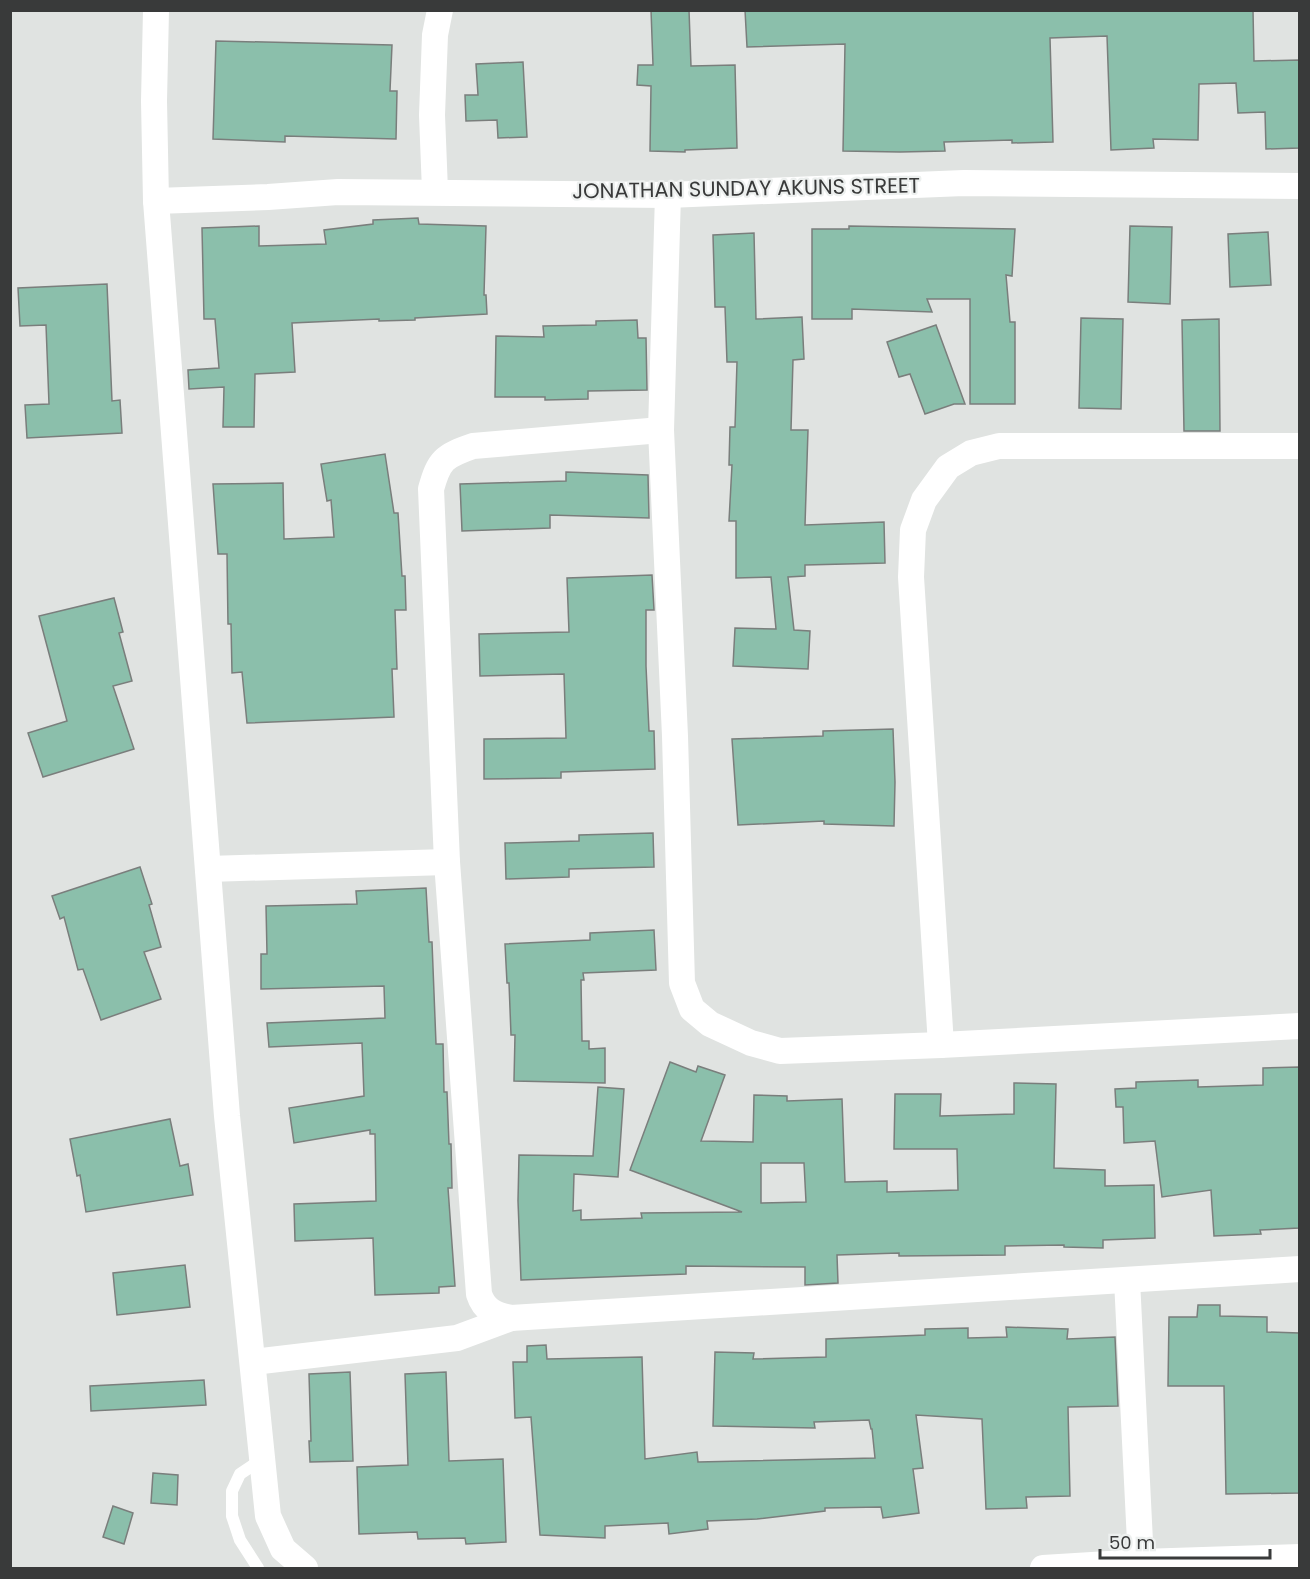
<svg xmlns="http://www.w3.org/2000/svg" width="1310" height="1579" font-family="Poppins,sans-serif">
<style>
.building{fill:#8bbfab;stroke:#7a7e7c;stroke-width:1.5;fill-rule:evenodd}
.lines{fill:none;stroke-linecap:round;stroke-linejoin:round}
.lane{stroke:#fff;stroke-width:12}
.street{stroke:#fff;stroke-width:26}
.labels{text-anchor:middle;dominant-baseline:central;stroke-width:4.5;stroke-linejoin:round;paint-order:stroke}
.street-label{font-size:21px;fill:#393a3a;stroke:#edf0ef}
</style>
<rect width="100%" height="100%" fill="#e0e3e1"/>
<g class="building">
<path d="M651 10H689L691 66 735 65 737 148 685 150V152L650 151 651 86 637 85 638 65H653Z"/>
<path d="M745 10H1253L1254 61 1299 60V148L1266 149 1265 112 1238 113 1236 83 1199 84 1198 140 1153 139 1154 148 1111 150 1107 36 1050 38 1053 142 1012 143V140L944 142 945 151 900 152 843 151 845 44 747 47Z"/>
<path d="M216 41 392 45 390 91H397L396 139 285 136V142L213 139Z"/>
<path d="M523 62 527 137 498 138 497 120 466 121 465 95H478L476 64Z"/>
<path d="M418 218 419 224 486 226 484 295H486L487 314 415 318V320L379 321V319L292 323 295 372 255 374 254 427H223L224 387 189 389 188 370 219 368 215 319H204L202 228 259 226V246L326 244 324 230 373 224V220Z"/>
<path d="M849 226 1015 229 1012 276 1006 275 1010 322H1015V404H970V299H927L932 312 852 309V319H812V229H849Z"/>
<path d="M1130 226 1172 227 1170 304 1128 302Z"/>
<path d="M1268 232 1271 285 1230 287 1228 234Z"/>
<path d="M754 233 756 319 802 317 804 359 793 360 791 430H808L805 525 884 522 885 563 805 565V576L788 577 794 630 810 631 808 669 733 666 735 628 776 629 771 577 736 578V521H729L732 465H729L730 427H735L737 362H727L725 307H715L713 235Z"/>
<path d="M107 284 112 401 120 400 122 433 27 438 25 405 49 404 46 325 20 326 18 288Z"/>
<path d="M1081 318 1123 319 1121 409 1079 408Z"/>
<path d="M1219 319 1220 431H1184L1182 320Z"/>
<path d="M637 320 638 338H646L647 390 588 391V399L545 400V397H495L496 336 544 337 543 326 596 325V321Z"/>
<path d="M936 325 965 404H954L925 414 910 374 899 377 887 342Z"/>
<path d="M385 454 394 513H398L402 576H405L406 610H395L397 669H392L394 717 247 723 242 672 232 673 231 624H228L227 554H218L213 484 283 483 284 539 334 537 331 500 327 501 321 464Z"/>
<path d="M566 472 648 475 649 518 550 515V528L462 531 460 484 566 481Z"/>
<path d="M652 575 654 610H646V666L649 731H654L655 769 561 772V778L484 779V739L566 738 564 674 480 676 479 634 569 632 567 578Z"/>
<path d="M114 598 123 632 119 633 132 681 113 686 134 749 43 777 28 733 67 721 39 616Z"/>
<path d="M893 729 895 782 894 826 824 824V821L738 825 732 739 823 736V731Z"/>
<path d="M653 833 654 867 569 869V877L506 879 505 843 579 841V835Z"/>
<path d="M140 867 152 904 149 905 161 947 144 952 161 999 101 1020 83 969 78 970 64 917 60 919 52 896Z"/>
<path d="M426 888 429 942H432L436 1044H443L444 1092H447L449 1144H451L452 1188H448L455 1286 439 1287V1293L375 1295 373 1238 295 1241 294 1204 376 1201 375 1134H370V1130L294 1143 289 1108 364 1096 362 1043 269 1047 267 1023 385 1018 384 986 261 989V954H267L266 906 357 904 356 891Z"/>
<path d="M654 930 656 970 583 973 584 980H581L582 1041H589V1049L605 1048V1083L514 1081 515 1035H511L509 983H507L505 944 590 940V933Z"/>
<path d="M670 1062 696 1072 698 1066 725 1075 701 1141 753 1142 754 1095 787 1096V1101L842 1099 845 1182 887 1181V1192L958 1190 957 1149H894L895 1094H941L940 1116 1014 1114V1083L1056 1084 1054 1168 1105 1170V1186L1154 1185 1155 1238 1103 1240V1248L1064 1247V1245L1005 1246V1255L899 1256V1253L837 1255 838 1283 805 1285V1267L686 1266V1274L521 1280 518 1201 519 1155 593 1156 598 1087 624 1089 618 1177 574 1174 573 1211 581 1210V1220L642 1218 641 1213 742 1212 630 1170ZM761 1163H804L806 1202 761 1203Z"/>
<path d="M1299 1067V1228L1260 1230 1261 1234 1214 1236 1211 1190 1162 1197 1155 1141 1124 1143 1123 1107H1116L1115 1089 1136 1088V1082L1198 1080V1087L1263 1085V1068Z"/>
<path d="M170 1119 180 1166 188 1164 193 1195 86 1212 80 1175 77 1176 70 1139Z"/>
<path d="M185 1265 190 1307 117 1315 113 1273Z"/>
<path d="M1198 1305H1220V1316L1267 1317V1332L1299 1333V1493L1226 1494 1224 1386H1168L1169 1317H1197Z"/>
<path d="M1006 1327 1068 1329 1067 1339 1115 1337 1118 1406 1068 1407 1070 1496 1026 1497 1027 1508 986 1509 982 1419 916 1415 923 1468 913 1469 919 1513 883 1518 881 1507 825 1508V1511L757 1519 707 1521 708 1529 669 1534 668 1523 605 1526V1538L540 1535 531 1417 515 1418 513 1362H527V1346L546 1345 547 1359 642 1357 645 1459 697 1452 698 1462 875 1458 872 1429H871L869 1420 814 1422 815 1428 713 1426 715 1352 754 1353 753 1359 826 1357V1339L925 1335V1329L968 1328V1338L1007 1337Z"/>
<path d="M350 1372 353 1461 310 1462 309 1441H311L309 1374Z"/>
<path d="M446 1372 449 1461 503 1459 506 1542 466 1544 465 1538 418 1539 417 1532 359 1534 357 1467 408 1465 405 1374Z"/>
<path d="M204 1380 206 1405 91 1411 90 1386Z"/>
<path d="M153 1473 178 1475 177 1505 151 1503Z"/>
<path d="M113 1506 133 1513 124 1544 103 1537Z"/>
</g>
<g class="lines">
<path class="lane" d="M258 1568 240 1540 232 1516V1491L240 1474 261 1460"/>
<g class="street">
<path d="M156 10 154 101 156 201 227 1116 268 1516 283 1549 305 1568"/>
<path d="M435 191 432 115 435 35 440 10"/>
<path d="M668 195 661 430 473 446C444 456 439 460 431 489L447 862 479 1294C484 1310 495 1315 511 1318L1300 1269"/>
<path d="M156 201 268 197 338 192 668 195 964 183 1300 186"/>
<path d="M661 430 675 736 682 983 692 1009 710 1024 751 1043 780 1051 941 1045 1300 1026"/>
<path d="M208 869 447 862"/>
<path d="M941 1045 911 577 913 530 924 500 948 467 971 453 999 446H1300"/>
<path d="M1127 1280 1141 1562 1300 1557"/>
<path d="M253 1362 457 1338 511 1318"/>
<path d="M1043 1568 1141 1562"/>
</g>
</g>
<g class="labels">
<g class="street-label">
<text transform="translate(746 188) rotate(-1)">JONATHAN SUNDAY AKUNS STREET</text>
</g>
</g>
<rect width="1310" height="1579" fill="none" stroke="#393a3a" stroke-width="24"/>
<path d="M1100 1549v9h170v-9" fill="none" stroke="#393a3a" stroke-width="3"/>
<text x="1109" y="1549" font-size="18" fill="#393a3a" stroke="#edf0ef" stroke-width="4.5" paint-order="stroke">50 m</text>
</svg>
